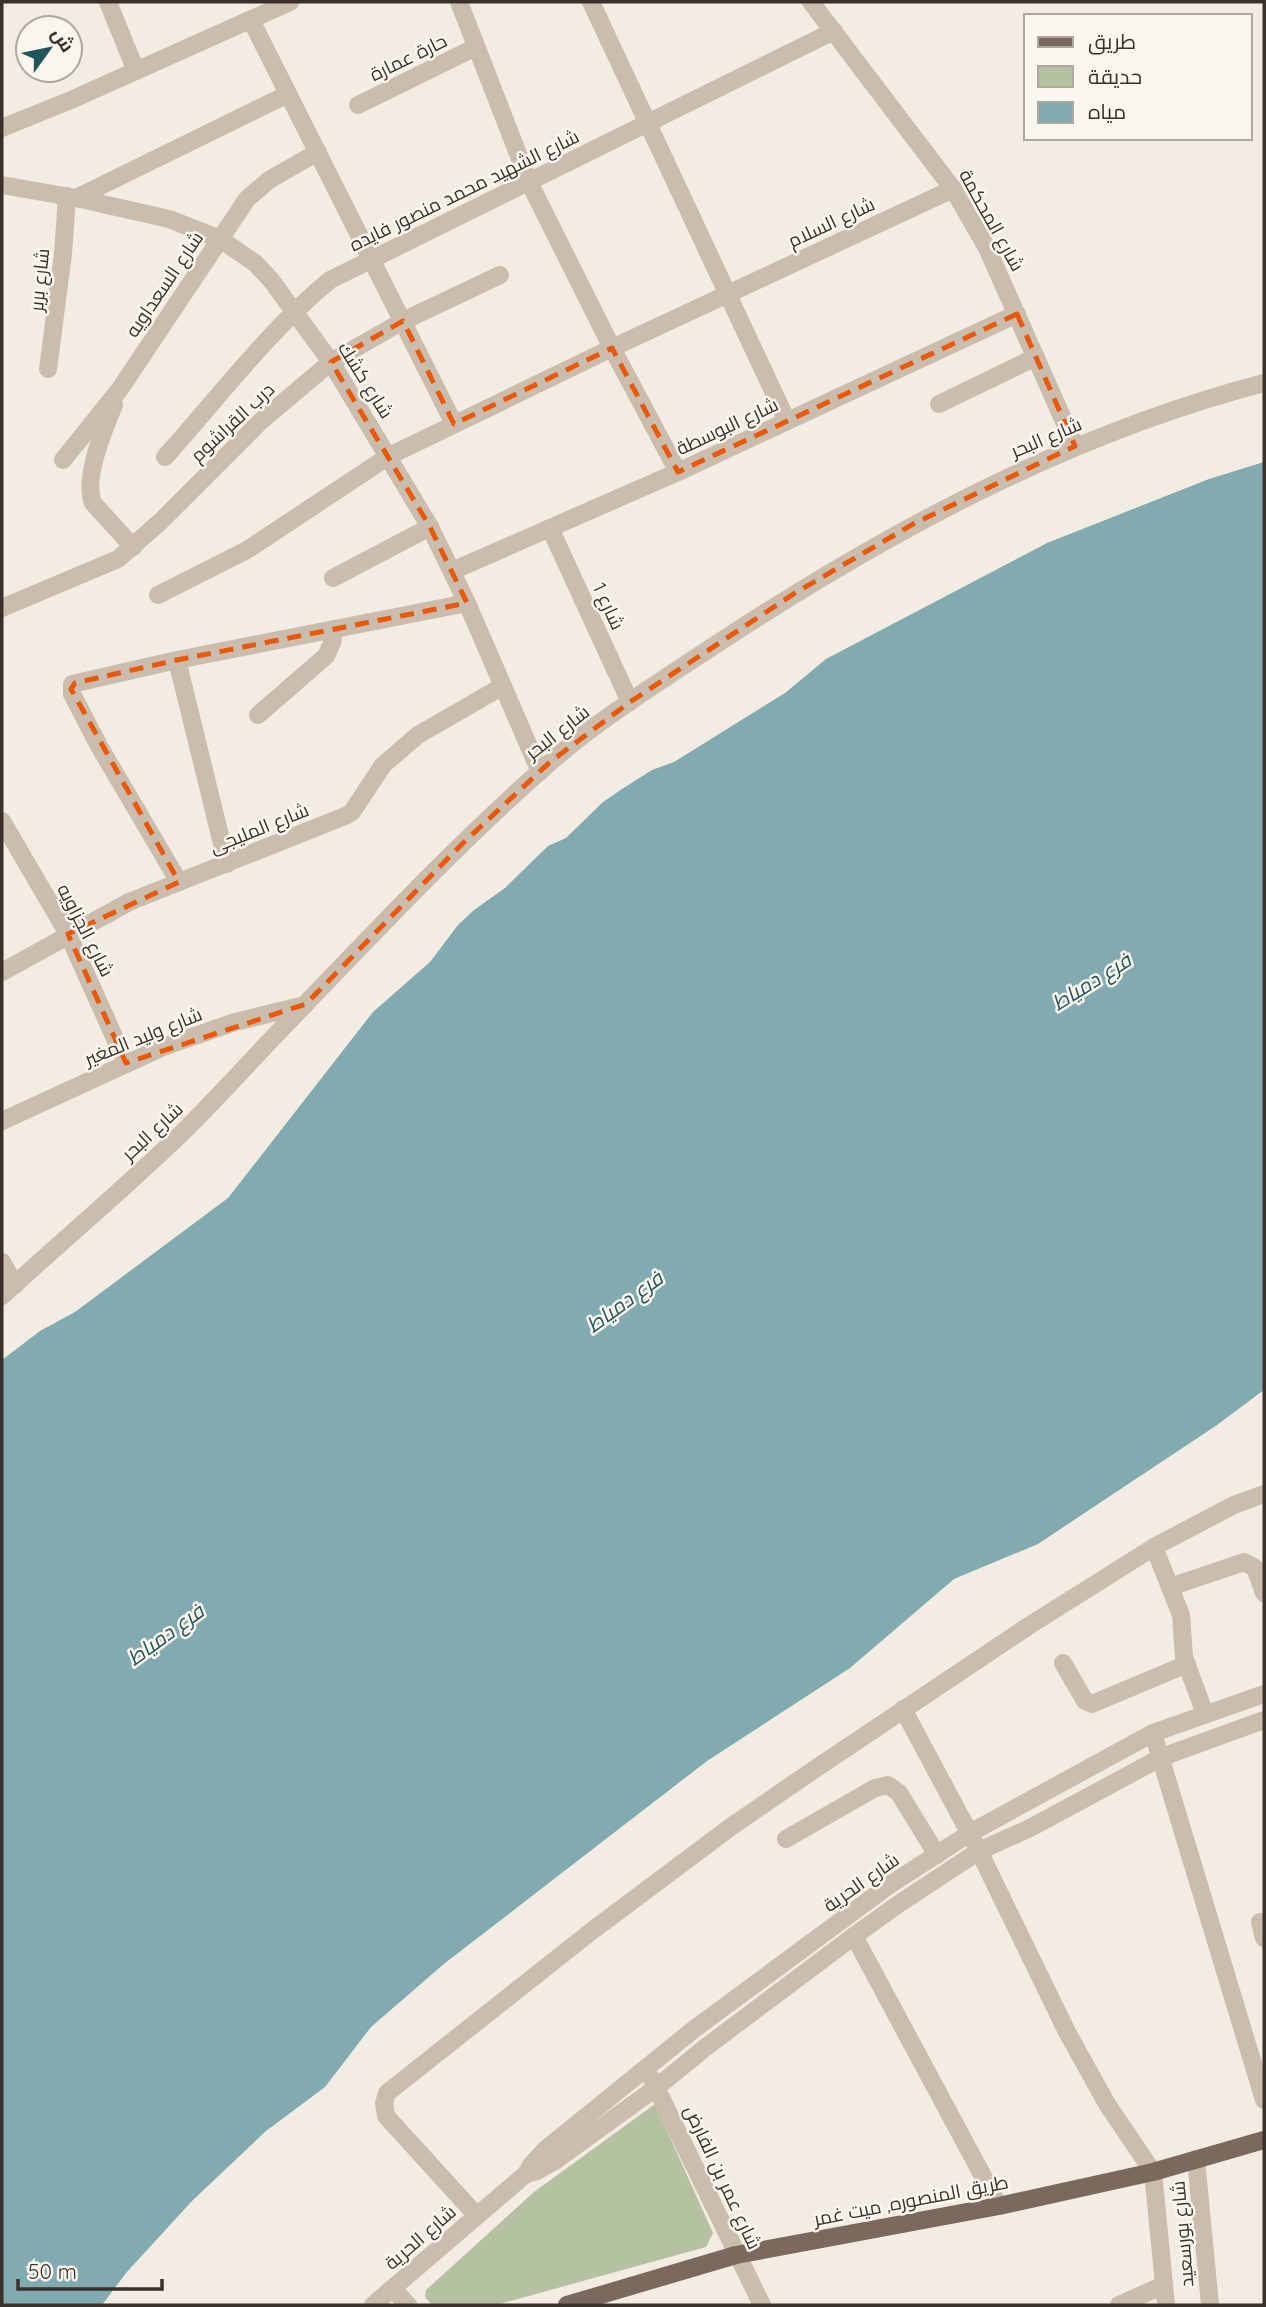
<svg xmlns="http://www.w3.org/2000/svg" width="1266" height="2307" font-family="Quicksand,Cairo,sans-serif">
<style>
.green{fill:#b5c2a1}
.water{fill:#81abb0}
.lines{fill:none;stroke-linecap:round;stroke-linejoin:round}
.minor{stroke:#cbbdad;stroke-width:18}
.major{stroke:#7b695d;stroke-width:18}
.marked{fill:none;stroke:#e8590c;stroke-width:5;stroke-dasharray:14 9;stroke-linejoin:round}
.labels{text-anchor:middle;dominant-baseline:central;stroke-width:5;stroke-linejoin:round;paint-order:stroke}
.street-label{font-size:19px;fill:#3a312c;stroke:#faf6ee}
.water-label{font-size:21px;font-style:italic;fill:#22545b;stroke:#faf6ee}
</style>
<rect width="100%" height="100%" fill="#f3ece2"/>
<path class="green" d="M655 2104 713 2233 706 2247 496 2305H432L425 2297 426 2290 534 2192Z"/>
<path class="water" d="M1264 462V1390L1217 1425 1038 1544 954 1579 850 1668 707 1761 445 1963 371 2027 325 2087 266 2131 192 2201 126 2273 102 2305H2V1360L40 1331 75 1312 228 1198 373 1012 430 962 458 925 474 910 505 888 548 846 566 838 603 802 622 789 652 770 674 762 785 693 826 659 1047 543 1209 479Z"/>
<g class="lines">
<g class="minor">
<path d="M108 2 136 71"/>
<path d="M459 2 529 182 612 348 678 472"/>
<path d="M591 2 787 421"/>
<path d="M811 2 953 189 987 248 1075 446"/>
<path d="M251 20 454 424"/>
<path d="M358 105 476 47"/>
<path d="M2 128 71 100 290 2"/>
<path d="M2 185 76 198 169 219 220 239 255 263 271 280 331 362 430 527 467 603 540 772"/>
<path d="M76 198 288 94"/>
<path d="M48 369 63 254 67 196"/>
<path d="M939 404 1036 357"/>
<path d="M114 405C104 429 83 478 93 503L133 547"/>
<path d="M165 457C218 398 269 330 330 280L834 31"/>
<path d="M63 460 120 389 247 199 269 180 318 152"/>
<path d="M550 528 630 702"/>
<path d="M452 571 678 472 1017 314"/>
<path d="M333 578 430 527"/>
<path d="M158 595 247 550 389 456 612 348 953 189"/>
<path d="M2 608 118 559 161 521 260 422 331 362 403 321 500 275"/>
<path d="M177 660 227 864"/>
<path d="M258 715 326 656 332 643 334 629"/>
<path d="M2 821 68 934 126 1063"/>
<path d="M179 882 99 746 72 694V684L177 660 467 603"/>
<path d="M2 972 129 902 345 816 352 812 383 765 418 735 503 686"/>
<path d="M2 1121 163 1047 235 1022 305 1005"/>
<path d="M2 1262 15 1285"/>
<path d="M2 1296C62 1241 125 1188 184 1131 212 1103 239 1074 266 1045 358 950 448 852 547 765 599 719 658 683 715 645 886 533 1065 435 1264 383"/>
<path d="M1154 1547 1181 1615 1184 1657 1205 1714"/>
<path d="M1170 1587 1244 1562 1255 1568 1264 1593"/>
<path d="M1063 1663 1085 1701 1092 1704 1187 1664"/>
<path d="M903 1709 979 1851 1067 2032 1107 2104 1153 2172 1166 2305"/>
<path d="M1153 1733 1264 2100"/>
<path d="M786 1839 875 1788 888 1785 899 1793 937 1855"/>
<path d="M1260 1922 1264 1938"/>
<path d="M854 1936 999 2206"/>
<path d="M652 2079 762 2305"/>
<path d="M1196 2159 1210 2305"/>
<path d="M526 2174 537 2171 555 2161 657 2087 706 2047 854 1936 900 1903 979 1851 1030 1828 1162 1757 1264 1720"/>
<path d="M477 2216 386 2116 384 2103 387 2093 593 1930 732 1826 821 1765 1027 1627 1154 1547 1234 1505 1264 1494"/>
<path d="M393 2289 408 2305"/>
<path d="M373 2305 526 2174 532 2164 546 2149 693 2030 888 1886 970 1833 1153 1733 1264 1694"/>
<path d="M1119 2305 1164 2285"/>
</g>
<path class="major" d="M567 2305 736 2255 999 2206 1153 2172 1264 2140"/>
</g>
<path class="marked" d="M1017 314 1075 446 915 523 795 593 630 702 550 762 462 844 306 1004 126 1063 68 934 179 882 71 689 75 683 177 660 467 603 430 527 331 362 403 321 454 424 612 348 678 472Z"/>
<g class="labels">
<g class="street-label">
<text transform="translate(408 57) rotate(-26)">حارة عمارة</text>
<text transform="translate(464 190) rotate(-26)">شارع الشهيد محمد منصور فايده</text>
<text transform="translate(992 220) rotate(61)">شارع المحكمة</text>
<text transform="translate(831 222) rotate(-25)">شارع السلام</text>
<text transform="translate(39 280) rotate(-84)">شارع بربر</text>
<text transform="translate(164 284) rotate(-56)">شارع السعداويه</text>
<text transform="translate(366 380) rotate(58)">شارع كشك</text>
<text transform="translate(232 422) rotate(-43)">درب القراشوم</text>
<text transform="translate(727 426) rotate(-25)">شارع البوسطة</text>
<text transform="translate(1046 437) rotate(-23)">شارع البحر</text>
<text transform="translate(609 606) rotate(65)">شارع 1</text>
<text transform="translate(557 732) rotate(-38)">شارع البحر</text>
<text transform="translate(259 828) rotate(-22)">شارع المليجى</text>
<text transform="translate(86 930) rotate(63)">شارع الجزاويه</text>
<text transform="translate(143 1036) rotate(-22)">شارع وليد المغير</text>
<text transform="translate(152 1131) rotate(-43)">شارع البحر</text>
<text transform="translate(861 1882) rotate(-35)">شارع الحرية</text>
<text transform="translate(723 2177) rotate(65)">شارع عمر بن الفارض</text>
<text transform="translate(911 2200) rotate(-11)">طريق المنصوره, ميت غمر</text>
<text transform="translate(1182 2234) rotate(-95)">شارع بورسعيد</text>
<text transform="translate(420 2237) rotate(-41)">شارع الحرية</text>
</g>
<g class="water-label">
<text transform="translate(1091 981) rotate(-32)">فرع دمياط</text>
<text transform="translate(624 1301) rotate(-36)">فرع دمياط</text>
<text transform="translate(165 1634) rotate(-36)">فرع دمياط</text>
</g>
</g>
<rect width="1266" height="2307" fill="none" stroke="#3a312c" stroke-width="7"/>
<rect x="1024" y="14" width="228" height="126" fill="#faf6ee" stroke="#ada7a0" stroke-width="2"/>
<rect x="1038" y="37" width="35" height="10" fill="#7b695d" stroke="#ada7a0" stroke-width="2"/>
<text x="1088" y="49" font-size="21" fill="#3a312c">طريق</text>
<rect x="1038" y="66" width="35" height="21" fill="#b5c2a1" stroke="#ada7a0" stroke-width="2"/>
<text x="1088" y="84" font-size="21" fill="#3a312c">حديقة</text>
<rect x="1038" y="102" width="35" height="21" fill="#81abb0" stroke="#ada7a0" stroke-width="2"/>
<text x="1088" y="119" font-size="21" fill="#3a312c">مياه</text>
<g transform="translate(49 49) rotate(57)"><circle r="33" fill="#faf6ee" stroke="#ada7a0" stroke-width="2"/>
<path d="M0-5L12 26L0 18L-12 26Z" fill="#22545b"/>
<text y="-10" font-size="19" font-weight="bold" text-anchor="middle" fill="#3a312c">ش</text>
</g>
<path d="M18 2279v10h144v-10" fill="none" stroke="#3a312c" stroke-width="3.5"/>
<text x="28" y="2279" font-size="21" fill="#3a312c" stroke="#faf6ee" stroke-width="5" paint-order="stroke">50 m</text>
</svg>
